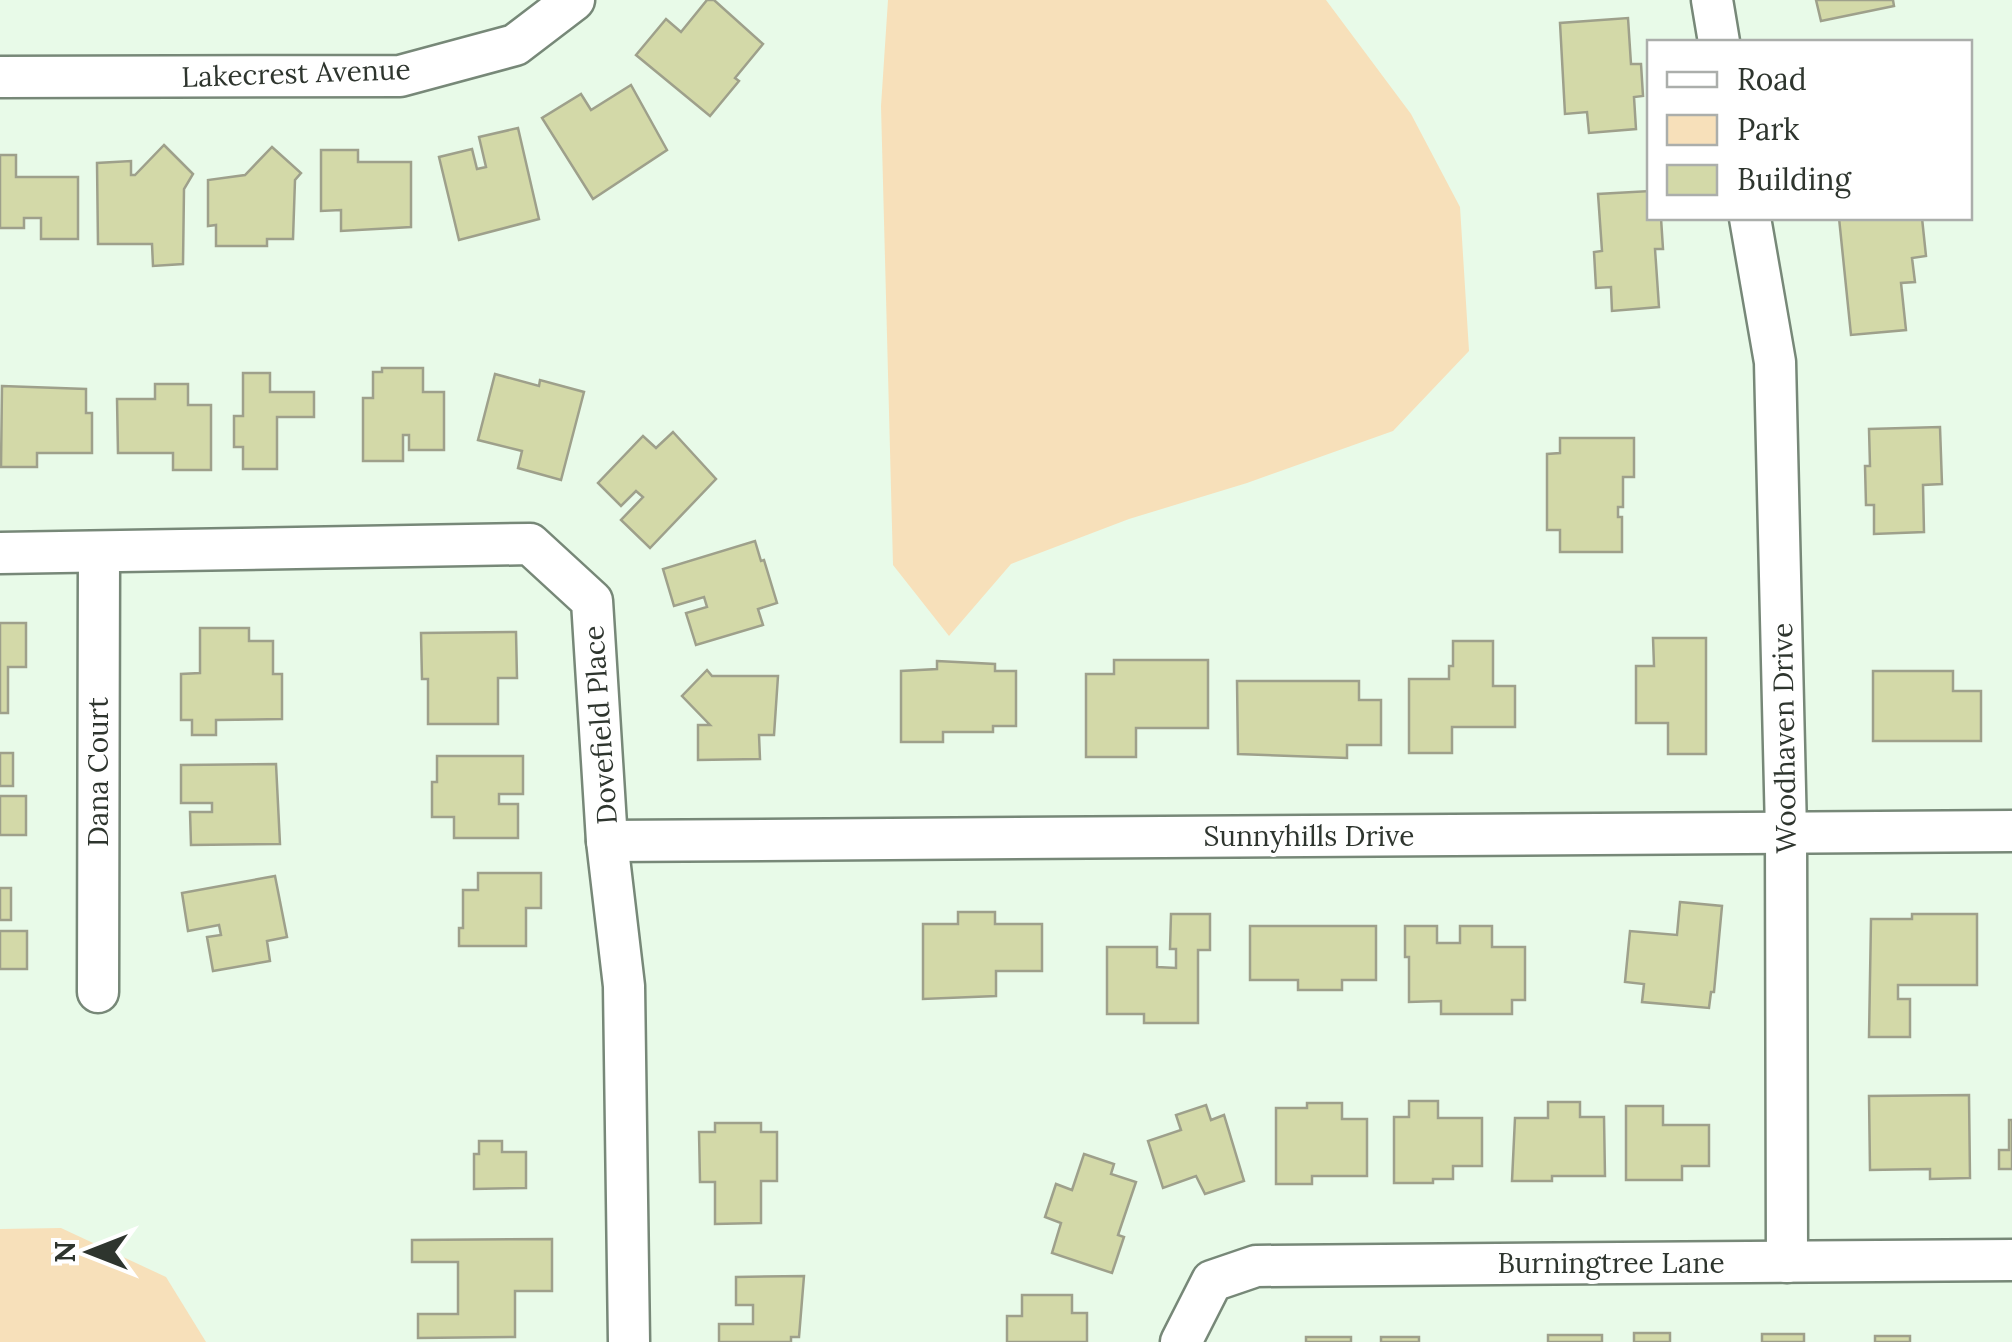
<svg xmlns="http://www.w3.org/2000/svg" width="2012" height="1342" font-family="Lora,serif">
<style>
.green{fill:#f7e0ba}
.building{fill:#d3d9a8;stroke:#9ea08b;stroke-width:2.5}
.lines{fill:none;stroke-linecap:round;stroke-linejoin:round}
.minor-casing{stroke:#778878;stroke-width:45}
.minor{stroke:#fff;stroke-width:40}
.labels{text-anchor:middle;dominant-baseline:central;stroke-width:8;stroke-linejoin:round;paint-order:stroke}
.street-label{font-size:28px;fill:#2e352e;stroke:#fff}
</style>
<rect width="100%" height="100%" fill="#e8fae8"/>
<g class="green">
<path d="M888 0H1326L1411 114 1460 207 1469 351 1393 431 1247 483 1129 519 1011 564 949 636 893 565 881 106Z"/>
<path d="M61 1228 166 1277 206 1342H0V1229Z"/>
</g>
<g class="building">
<path d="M707 0H714L763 44 735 78 739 81 710 116 636 55 666 19 681 32Z"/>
<path d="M1816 0H1893L1894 6 1821 21Z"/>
<path d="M1628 18 1631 64H1641L1643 96 1634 97 1636 129 1589 133 1587 112 1565 114 1560 23Z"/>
<path d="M631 85 667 150 593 199 542 118 581 94 591 110Z"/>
<path d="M518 128 539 219 459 240 439 157 472 149 477 169 486 167 479 137Z"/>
<path d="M164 145 193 174 184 189 183 264 153 266 152 244H98L97 163 131 161V175H135Z"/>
<path d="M272 147 301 173 295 180 293 239H267V246H216V225L208 226V180L245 175Z"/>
<path d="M321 150H358V162H411V227L341 231V210L321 211Z"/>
<path d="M0 155H16V177H78V239H41V218H24V228H0Z"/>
<path d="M1650 191V218H1661L1663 249H1655L1659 307 1612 311 1611 287 1596 288 1594 252 1602 251 1598 194Z"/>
<path d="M1839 218H1922L1926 256 1912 258 1915 282 1901 283 1906 330 1851 335Z"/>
<path d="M382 368H423V392H444V450H409V435H403V461H363V398H373V372H382Z"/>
<path d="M243 373H270V392H314V417H277V469H243V447H234V416H243Z"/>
<path d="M495 374 539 386 540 380 584 392 561 480 518 468 522 451 478 440Z"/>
<path d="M155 384H188V405H211V470H173V453H118L117 399H155Z"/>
<path d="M2 386 86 389V413H92V453H37V467H1Z"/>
<path d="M1940 427 1942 484 1923 485 1924 532 1874 534V505H1866L1865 466H1870L1869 429Z"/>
<path d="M673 432 716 479 650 548 621 520 643 497 636 491 621 506 598 483 643 436 656 448Z"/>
<path d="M1560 438H1634V477H1623V507H1618V517H1622V552H1560V530H1547V454L1560 453Z"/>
<path d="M755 541 761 561 764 560 777 603 758 609 763 625 696 645 686 613 707 607 704 597 674 606 663 569Z"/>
<path d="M0 623H26V667H8V713H0Z"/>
<path d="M200 628H249V641H273V674H282V719L216 720V735H192V720H181V674L200 673Z"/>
<path d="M516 632 517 678H498V724H428V679H422L421 633Z"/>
<path d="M1653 638H1706V754H1668V723H1636V666H1654Z"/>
<path d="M1453 641H1493V686H1515V727H1452V753H1409V679H1449V666H1453Z"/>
<path d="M1114 660H1208V728H1136V757H1086V674H1114Z"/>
<path d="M937 661 995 664V671H1016V726H993V732H943V742H901V671L937 669Z"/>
<path d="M707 670 712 676H778L774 735H759L760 759 698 760V725H710L682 696Z"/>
<path d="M1873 671H1953V691H1981V741H1873Z"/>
<path d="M1237 681H1359V700H1381V745H1347V758L1238 754Z"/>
<rect x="0" y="753" width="13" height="33"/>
<path d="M437 756H523V794H499V804H518V838H454V817H432V782H437Z"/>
<path d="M276 764 280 844 191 845 190 812H212V803H181V765Z"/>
<rect x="0" y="796" width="26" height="39"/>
<path d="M478 873H541V908H526V946H459V928H463V890H478Z"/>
<path d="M275 876 287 937 267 941 270 961 213 971 207 937 221 935 219 925 188 931 182 893Z"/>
<rect x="0" y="888" width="11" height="32"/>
<path d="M1680 902 1722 906 1714 992H1711L1709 1008 1642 1002 1644 984 1625 982 1630 931 1677 935Z"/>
<path d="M958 912H995V924H1042V971H996V996L923 999V924H958Z"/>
<path d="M1171 914H1210V950H1198V1023H1144V1014H1107V947H1157V967L1176 968V949H1170Z"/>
<path d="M1912 914H1977V985H1898V999H1910V1037H1869L1871 919H1912Z"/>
<path d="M1250 926H1376V980H1342V990H1298V980H1250Z"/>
<path d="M1405 926H1437V943H1460V926H1492V947H1525V1000H1512V1014H1441V1001L1409 1002V957H1405Z"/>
<rect x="0" y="931" width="27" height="38"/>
<path d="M1969 1095 1970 1178 1930 1179V1169L1870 1170 1869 1096Z"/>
<path d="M1409 1101H1438V1118H1482V1166H1453V1179H1433V1183H1394V1117H1409Z"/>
<path d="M1548 1102H1580V1117H1604L1605 1176H1552V1181H1512L1515 1118H1548Z"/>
<path d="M1307 1103H1342V1119H1367V1176H1312V1184H1276V1108H1307Z"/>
<path d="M1206 1105 1211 1120 1224 1115 1244 1181 1205 1194 1196 1176 1163 1188 1148 1141 1181 1130 1176 1115Z"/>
<path d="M1626 1106H1663V1125H1709V1166H1682V1180H1626Z"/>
<path d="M2009 1120H2012V1169H1999V1150H2009Z"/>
<path d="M715 1123H761V1132H777V1181H761V1223L715 1224V1182H700L699 1132H715Z"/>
<path d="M479 1141H502V1152H526V1188L474 1189V1154H479Z"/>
<path d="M1084 1154 1114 1164 1111 1174 1136 1182 1118 1235 1124 1237 1112 1273 1052 1253 1061 1223 1045 1217 1056 1184 1072 1190Z"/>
<path d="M552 1239V1291H515V1337L418 1338V1314H458V1262H412V1240Z"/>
<path d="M804 1276 799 1337H791V1342H719V1324H753V1305H736V1277Z"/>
<path d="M1022 1295H1072V1313H1087V1342H1007V1316H1022Z"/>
<rect x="1634" y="1333" width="36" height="9"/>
<rect x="1762" y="1334" width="42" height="8"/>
<rect x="1548" y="1335" width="54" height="7"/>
<rect x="1875" y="1336" width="35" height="6"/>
<rect x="1306" y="1337" width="45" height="5"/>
<rect x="1381" y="1337" width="38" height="5"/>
</g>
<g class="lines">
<g class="minor-casing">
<g id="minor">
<path d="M1712 0 1719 42"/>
<path d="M0 77 400 76 515 45 574 0"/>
<path d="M1750 218 1775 362 1786 832 1787 1262"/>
<path d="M0 553 530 544 592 601 607 841 624 986 629 1342"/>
<path d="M607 841 2012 831"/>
<path d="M98 992 99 553"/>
<path d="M1181 1342 1212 1281 1256 1266 2012 1260"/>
</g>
</g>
<use href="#minor" class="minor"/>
</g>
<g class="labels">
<g class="street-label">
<text transform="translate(296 73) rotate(-2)">Lakecrest Avenue</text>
<text transform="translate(600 725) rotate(-94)">Dovefield Place</text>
<text transform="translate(1784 738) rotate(-91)">Woodhaven Drive</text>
<text transform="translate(98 772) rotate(-90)">Dana Court</text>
<text x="1309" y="836">Sunnyhills Drive</text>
<text x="1611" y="1263">Burningtree Lane</text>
</g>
</g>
<rect x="1647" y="40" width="325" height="180" fill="#ffffff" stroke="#abaeab" stroke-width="2.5"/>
<rect x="1667" y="72" width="50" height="15" fill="#ffffff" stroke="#abaeab" stroke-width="2.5"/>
<text x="1737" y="90" font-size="30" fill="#2e352e">Road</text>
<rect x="1667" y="115" width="50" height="30" fill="#f7e0ba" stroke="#abaeab" stroke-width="2.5"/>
<text x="1737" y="140" font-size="30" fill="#2e352e">Park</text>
<rect x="1667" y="165" width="50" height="30" fill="#d3d9a8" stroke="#abaeab" stroke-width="2.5"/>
<text x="1737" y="190" font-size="30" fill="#2e352e">Building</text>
<g transform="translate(90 1252) rotate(270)" stroke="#ffffff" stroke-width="8" paint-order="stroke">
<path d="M0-8L18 38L0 25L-18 38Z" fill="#2e352e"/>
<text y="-15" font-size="28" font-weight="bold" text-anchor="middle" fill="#2e352e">N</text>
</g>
</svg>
